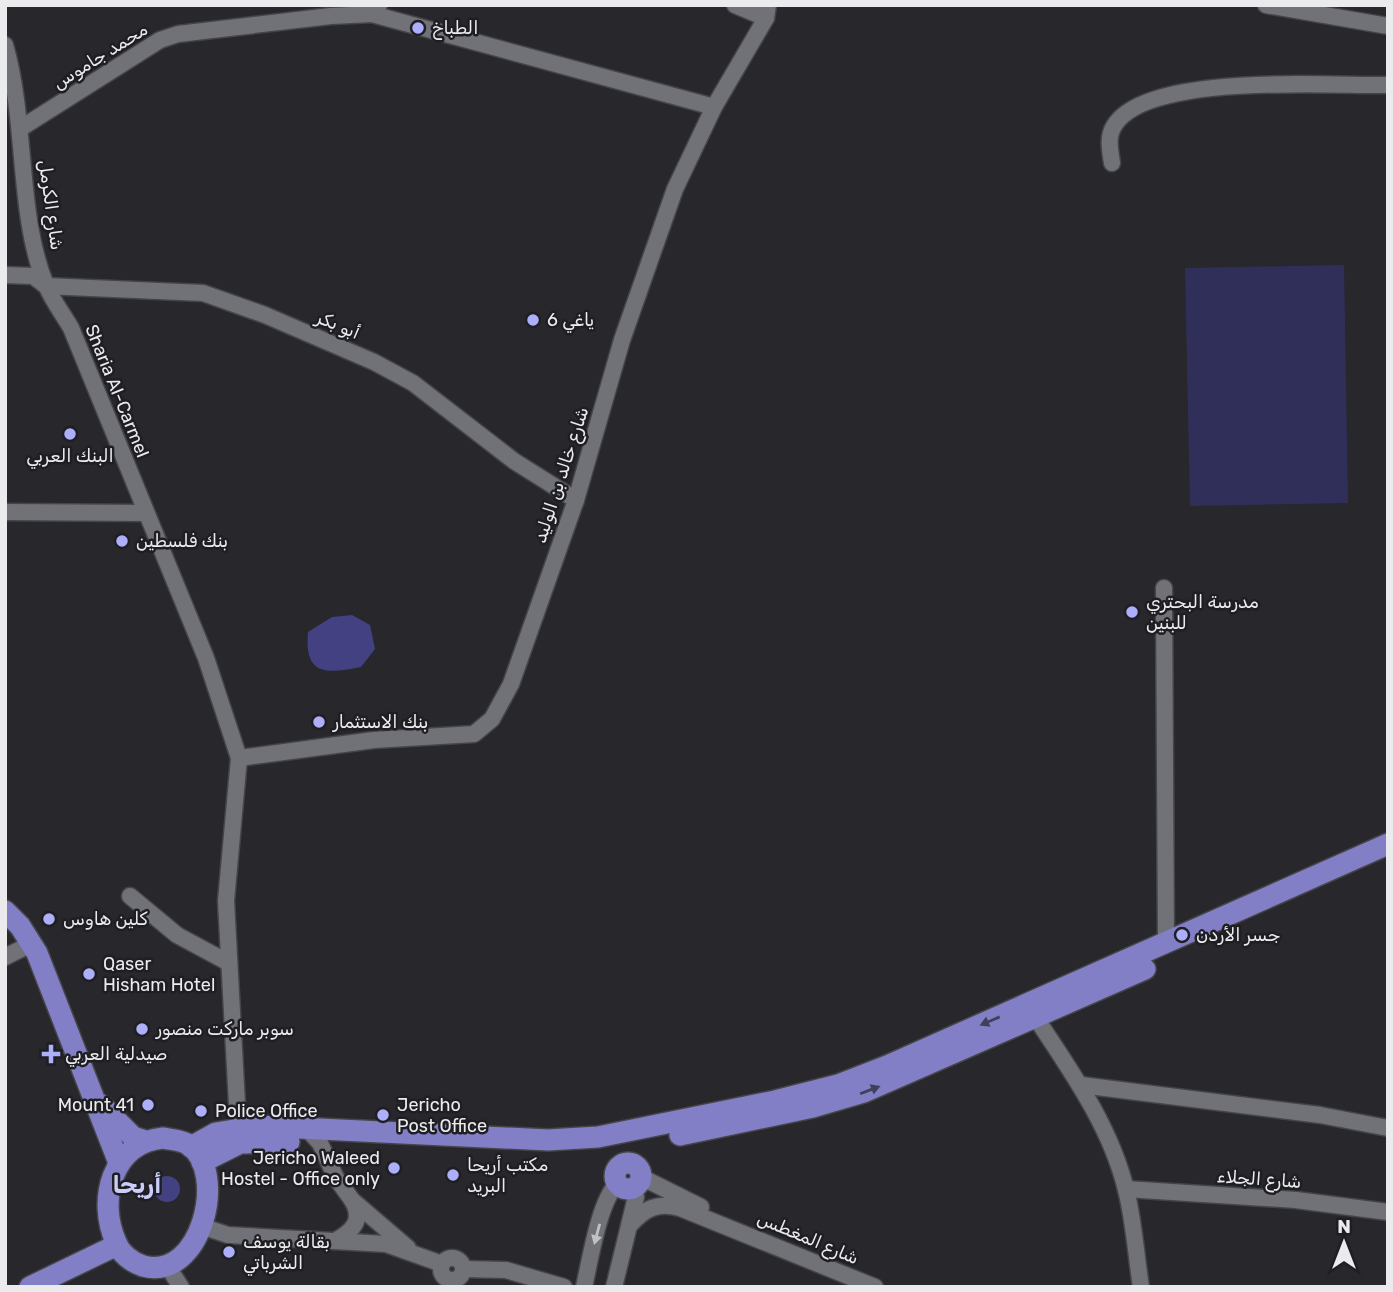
<svg xmlns="http://www.w3.org/2000/svg" width="1393" height="1292" font-family="Rubik,'Noto Sans Arabic',sans-serif">
<style>
.green{fill:#302f59}
.water{fill:#444182}
.lines{fill:none;stroke-linecap:round;stroke-linejoin:round}
.minor-casing{stroke:#454549;stroke-width:19}
.major-casing{stroke:#454549;stroke-width:24}
.minor{stroke:#717277;stroke-width:16}
.major{stroke:#827fc7;stroke-width:21}
.oneway{fill:#41405c}
.oneway2{fill:#c0c1c4}
.poi-dot{fill:#adaffb;stroke:#1e1e23;stroke-width:2.5}
.labels{text-anchor:middle;dominant-baseline:central;stroke-width:5;stroke-linejoin:round;paint-order:stroke}
.poi-label{font-size:18px;fill:#ebebee;stroke:#1e1e23;text-anchor:start}
.street-label{font-size:18px;fill:#ebebee;stroke:#1e1e23}
.district-label{font-size:24px;font-weight:bold;fill:#cbcdf9;stroke:#1e1e23}
</style>
<rect width="100%" height="100%" fill="#27272c"/>
<path class="green" d="M1344 265 1348 503 1190 506 1185 268Z"/>
<g class="water">
<path d="M352 615 370 625 375 649 361 667C326 674 304 676 308 632L332 617Z"/>
<circle cx="167" cy="1189" r="13"/>
</g>
<g class="lines">
<g class="minor-casing">
<g id="minor">
<path d="M735 5 766 18"/>
<path d="M1266 5 1388 26"/>
<path d="M372 14 714 107"/>
<path d="M5 45C27 120 17 216 46 285 52 300 63 314 71 328L206 658 239 758 226 901 239 1141"/>
<path d="M21 128 160 40 178 34 331 16 372 14 379 5"/>
<path d="M1112 163C1110 150 1107 137 1114 126 1146 72 1330 86 1388 85"/>
<path d="M5 275 33 276 46 286"/>
<path d="M46 286 203 293 265 315 374 362 413 383 514 461 576 500"/>
<path d="M5 512 145 513"/>
<path d="M1164 588 1166 944"/>
<path d="M239 758 374 740 474 734 492 719 511 684 576 500 622 340 675 189 714 107 766 18 768 5"/>
<path d="M130 896 177 935 229 963"/>
<path d="M5 957 31 944"/>
<path d="M1036 1018C1071 1071 1111 1127 1126 1190 1134 1221 1136 1255 1141 1287"/>
<path d="M1081 1085 1320 1115 1388 1128"/>
<path d="M307 1129 320 1143 336 1178 352 1200 408 1248"/>
<path d="M641 1177 701 1207"/>
<path d="M1126 1189 1296 1200 1388 1212"/>
<path d="M201 1226 228 1235 386 1244 442 1264"/>
<path d="M629 1226C645 1208 657 1202 680 1208L875 1287"/>
<path d="M335 1241C353 1231 364 1220 352 1200"/>
<circle cx="452" cy="1269" r="11"/>
<path d="M168 1267 181 1287"/>
<path d="M464 1269 506 1270 564 1287"/>
<path d="M584 1287C590 1261 599 1202 617 1184"/>
<path d="M614 1287 636 1197 633 1188"/>
</g>
</g>
<g class="major-casing">
<g id="major">
<path d="M5 911 20 926 37 953 119 1163"/>
<path d="M101 1105 133 1137 145 1141"/>
<path d="M680 1135 813 1107 864 1092 1145 969"/>
<path d="M163 1138C171 1140 182 1140 189 1145 228 1171 202 1282 143 1266 131 1262 120 1253 116 1242 97 1200 112 1143 163 1138Z"/>
<path d="M191 1147 216 1133 258 1126 548 1140 598 1137 775 1101 838 1085 887 1066 1388 844"/>
<path d="M202 1162 240 1143 289 1142"/>
<circle cx="628" cy="1176" r="13"/>
<path d="M30 1287 117 1245"/>
</g>
</g>
<use href="#minor" class="minor"/>
<use href="#major" class="major"/>
</g>
<defs><path id="oneway-solid" d="M-6-.8H1V-3.2L6.5 0L1 3.2V.8H-6Z" transform="scale(1.75)"/></defs>
<g class="oneway">
<use href="#oneway-solid" transform="translate(990 1021) rotate(157)"/>
<use href="#oneway-solid" transform="translate(870 1090) rotate(-21)"/>
</g>
<use class="oneway2" href="#oneway-solid" transform="translate(597 1234) rotate(105)"/>
<g class="poi-dot">
<circle cx="418" cy="28" r="7"/>
<circle cx="533" cy="320" r="7"/>
<circle cx="70" cy="434" r="7"/>
<circle cx="122" cy="541" r="7"/>
<circle cx="1132" cy="612" r="7"/>
<circle cx="319" cy="722" r="7"/>
<circle cx="49" cy="919" r="7"/>
<circle cx="1182" cy="935" r="7"/>
<circle cx="89" cy="974" r="7"/>
<circle cx="142" cy="1029" r="7"/>
<path d="M47.5 1043.5h7v7h7v7h-7v7h-7v-7h-7v-7h7z"/>
<circle cx="148" cy="1105" r="7"/>
<circle cx="201" cy="1111" r="7"/>
<circle cx="383" cy="1115" r="7"/>
<circle cx="394" cy="1168" r="7"/>
<circle cx="453" cy="1175" r="7"/>
<circle cx="229" cy="1252" r="7"/>
</g>
<g class="labels">
<g class="poi-label">
<text x="432" y="28">الطباخ</text>
<text x="547" y="320">ياغي 6</text>
<text x="70" y="456" text-anchor="middle">البنك العربي</text>
<text x="136" y="541">بنك فلسطين</text>
<text x="1146" y="602">مدرسة البحتري<tspan x="1146" dy="21">للبنين</tspan></text>
<text x="333" y="722">بنك الاستثمار</text>
<text x="63" y="919">كلين هاوس</text>
<text x="1196" y="935">جسر الأردن</text>
<text x="103" y="964">Qaser<tspan x="103" dy="21">Hisham Hotel</tspan></text>
<text x="156" y="1029">سوبر ماركت منصور</text>
<text x="65" y="1054">صيدلية العربي</text>
<text x="134" y="1105" text-anchor="end">Mount 41</text>
<text x="397" y="1105">Jericho<tspan x="397" dy="21">Post Office</tspan></text>
<text x="215" y="1111">Police Office</text>
<text x="380" y="1158" text-anchor="end">Jericho Waleed<tspan x="380" dy="21">Hostel - Office only</tspan></text>
<text x="467" y="1165">مكتب أريحا<tspan x="467" dy="21">البريد</tspan></text>
<text x="243" y="1242">بقالة يوسف<tspan x="243" dy="21">الشرباتي</tspan></text>
</g>
<g class="street-label">
<text transform="translate(100 56) rotate(-32)">محمد جاموس</text>
<text transform="translate(51 205) rotate(82)">شارع الكرمل</text>
<text transform="translate(338 325) rotate(23)">أبو بكر</text>
<text transform="translate(117 391) rotate(68)">Sharia Al-Carmel</text>
<text transform="translate(561 475) rotate(-72)">شارع خالد بن الوليد</text>
<text transform="translate(1259 1179) rotate(4)">شارع الجلاء</text>
<text transform="translate(808 1238) rotate(23)">شارع المغطس</text>
</g>
<g class="district-label">
<text x="137" y="1185">أريحا</text>
</g>
</g>
<rect width="1393" height="1292" fill="none" stroke="#ebebee" stroke-width="14"/>
<g transform="translate(1344 1243)" stroke="#1e1e23" stroke-width="5" paint-order="stroke">
<path d="M0-5L12 26L0 18L-12 26Z" fill="#ebebee"/>
<text y="-10" font-size="19" font-weight="bold" text-anchor="middle" fill="#ebebee">N</text>
</g>
</svg>
